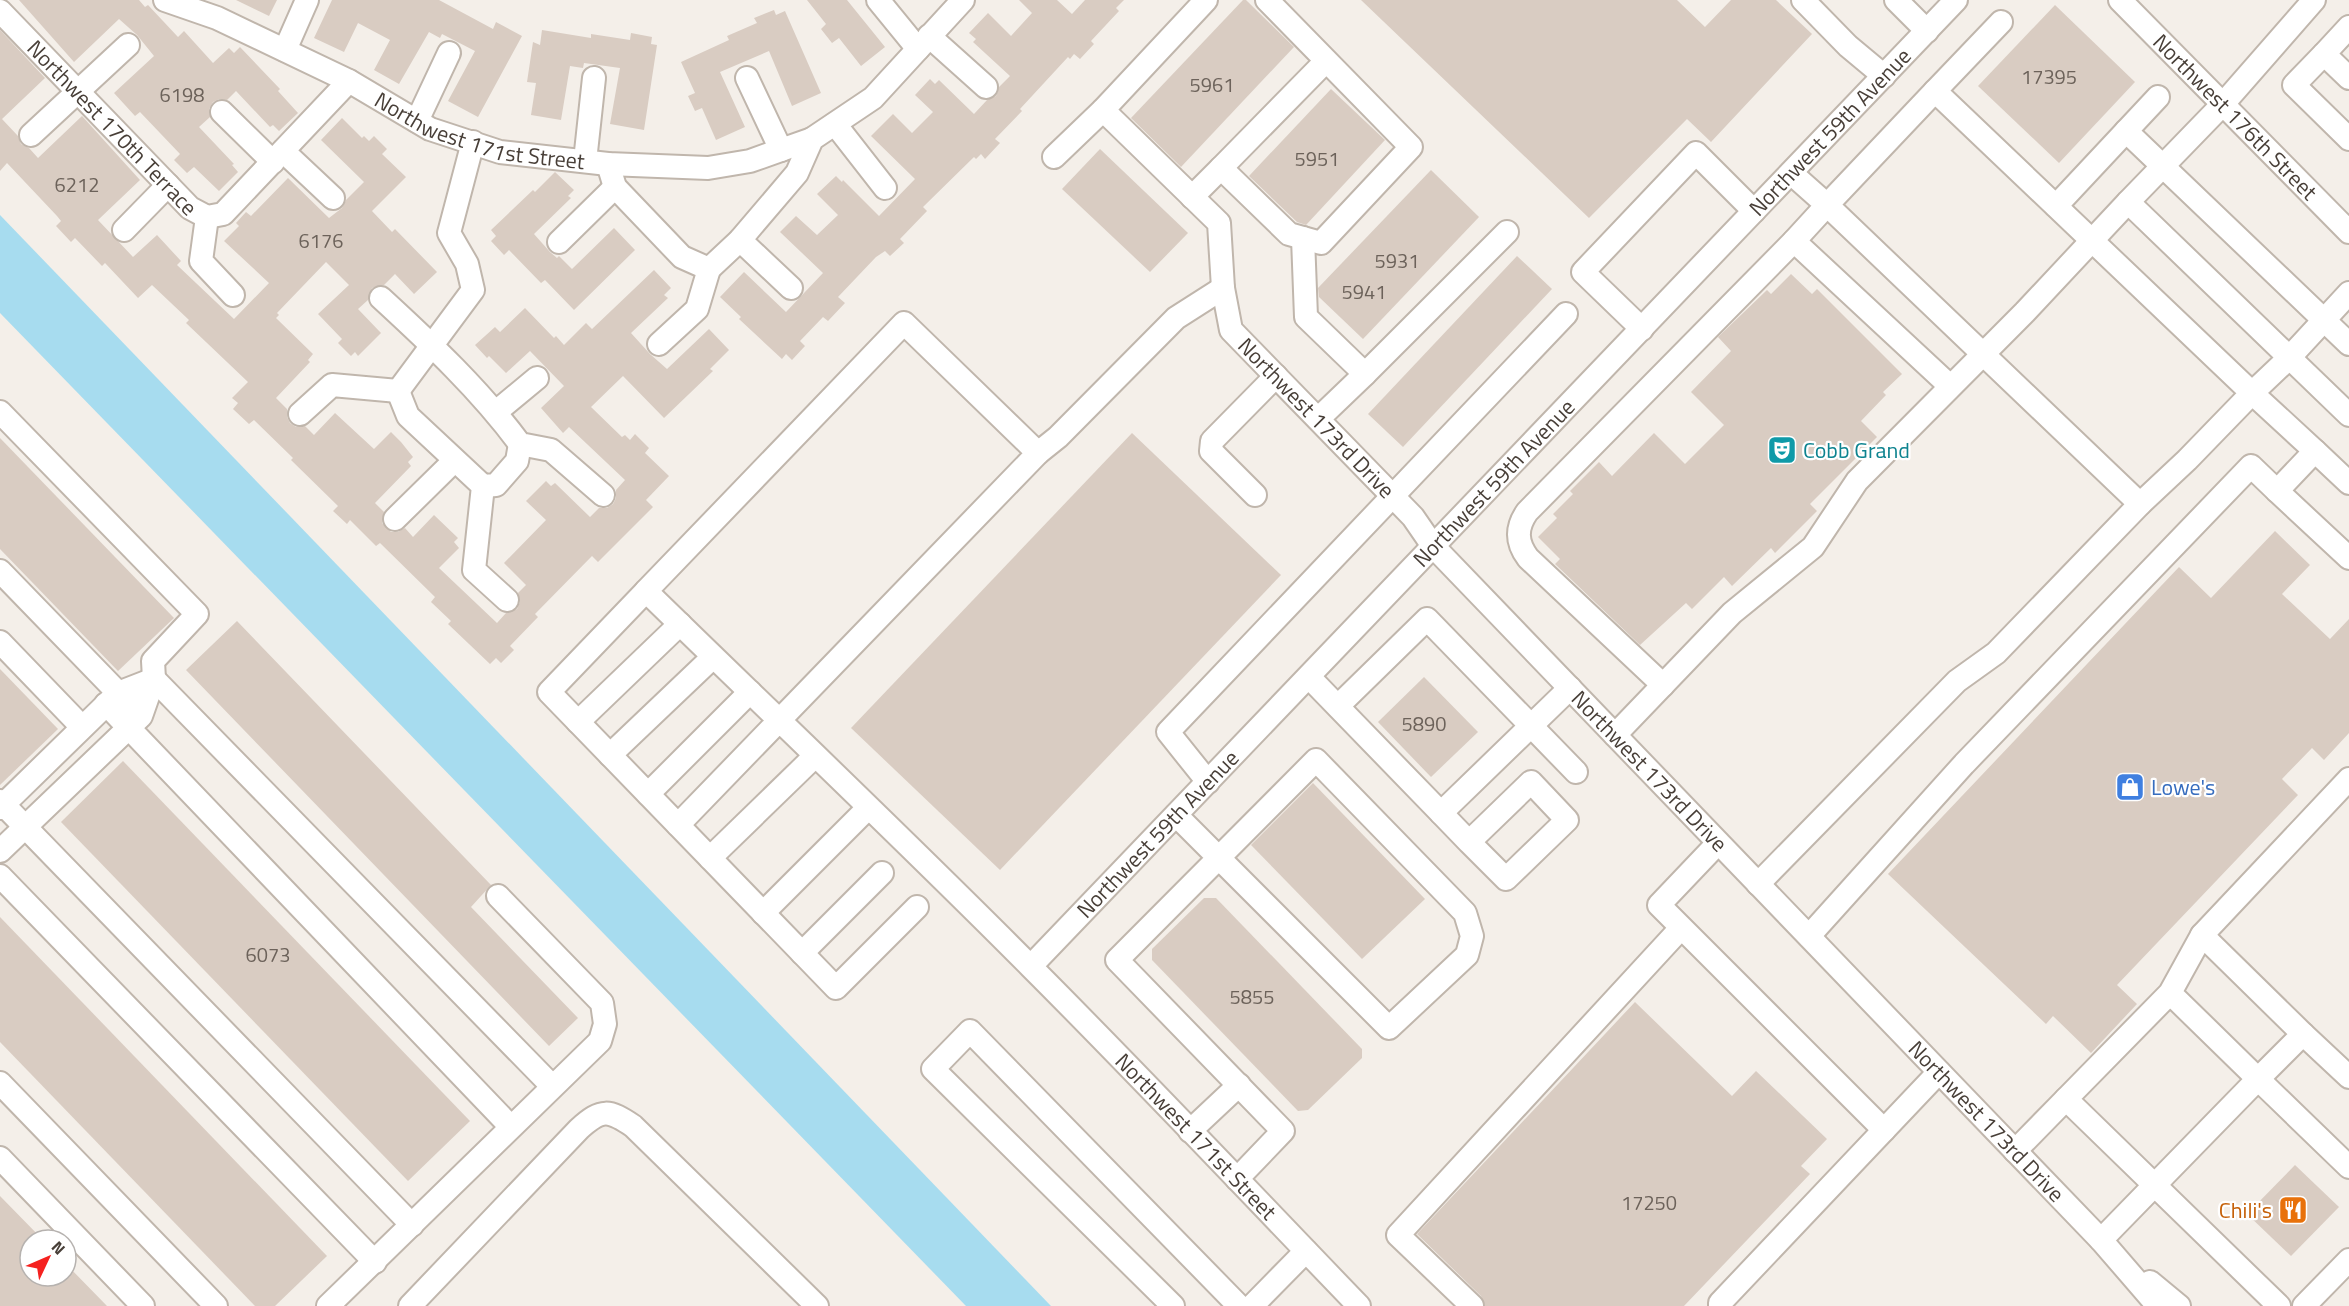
<svg xmlns="http://www.w3.org/2000/svg" width="2349" height="1306" font-family="'Titillium Web',sans-serif">
<style>
.water{fill:#a7dcef}
.building{fill:#d9ccc2}
.lines{fill:none;stroke-linecap:round;stroke-linejoin:round}
.minor-casing{stroke:#c0b6ac;stroke-width:26}
.minor{stroke:#fff;stroke-width:22}
.labels{text-anchor:middle;dominant-baseline:central;stroke-width:4.5;stroke-linejoin:round;paint-order:stroke}
.number-label{font-size:20px;fill:#6c625a}
.street-label{font-size:22px;fill:#483f38;stroke:#fff}
.culture-label{font-size:22px;fill:#0d838f;stroke:#fff;text-anchor:start}
.shop-label{font-size:22px;fill:#366cbe;stroke:#fff;text-anchor:start}
.food-label{font-size:22px;fill:#c56008;stroke:#fff;text-anchor:end}
</style>
<rect width="100%" height="100%" fill="#f4efe9"/>
<path class="water" d="M0 215 1051 1306H966L0 313Z"/>
<g class="building">
<path d="M19 0H139L145 7 148 5 178 37 184 31 213 63 229 48 234 53 240 47 280 89 278 91 298 113 279 131 273 125 270 127 236 91 227 100 219 99 213 102 209 109 210 117 199 127 234 164 232 165 238 172 219 191 194 167 187 173 174 160 180 154 140 112 135 116 114 93 154 56 137 35 119 19 74 62Z"/>
<path d="M236 0H277L269 16Z"/>
<path d="M332 0H439L493 29 496 22 522 36 478 117 448 101 475 51 442 34 440 38 429 32 399 84 374 70 390 40 358 23 344 52 314 38Z"/>
<path d="M807 0H847L885 47 861 66 839 38 832 43 821 29 826 24Z"/>
<path d="M1019 0H1057L1072 14 1085 0H1124L1116 8 1119 11 1091 41 1094 44 1080 59 1074 54 1070 59 1068 57 1020 109 1022 111 995 139 1000 143 985 159 981 154 976 159 974 157 923 207 927 211 900 239 904 243 890 256 885 251 876 257 838 297 845 303 828 321 823 317 800 341 805 346 792 360 786 354 782 359 739 319 741 317 720 297 744 272 786 312 823 273 780 232 796 216 817 235 838 215 817 194 836 176 842 182 843 180 879 216 915 179 871 136 893 114 912 133 933 112 915 95 930 79 935 84 939 80 974 114 987 100 996 96 999 87 1010 76 973 42 976 39 969 33 988 13 1011 36 1032 13Z"/>
<path d="M1243 0H1246L1294 47 1181 167 1131 118Z"/>
<path d="M1361 0H1677L1705 27 1731 0H1776L1812 34 1711 142 1687 119 1589 218Z"/>
<path d="M2055 5 2135 82 2059 163 1978 86Z"/>
<path d="M774 10 776 15 785 11 821 93 792 106 769 51 720 72 745 127 716 140 702 108 695 111 688 96 695 93 681 62 729 40 727 36 757 23 754 18Z"/>
<path d="M0 30 45 78 2 119 18 136 21 144 29 148 38 158 82 116 140 180 98 220 133 257 157 235 181 261 177 265 234 319 269 283 224 241 239 226 236 223 246 212 251 216 288 178 329 218 342 208 346 200 364 182 321 140 342 118 362 138 364 136 369 141 374 136 387 149 382 154 406 177 372 211 392 232 395 229 437 272 414 294 395 274 384 285 372 288 368 300 358 309 381 333 358 356 355 352 351 356 338 343 342 339 318 314 349 285 326 262 277 313 279 315 276 318 313 354 308 360 310 362 276 398 287 409V417L290 423 296 427 305 426 314 435 335 413 374 449 391 432 401 442 413 457 408 462 411 466 375 503 384 512 382 523 391 532H398L405 528 413 537 434 515 458 538 454 542 459 548 439 568 497 623 506 613 517 609 520 602 518 593 526 585 504 563 546 520 526 501 546 481 551 486 555 483 590 517 599 508H607L613 504 616 498V490L625 480 569 427 563 433 541 408 564 386 530 351 506 373 489 356 487 358 475 345 495 327 500 332 525 308 554 338 556 336 564 345 586 323 592 329 654 270 671 288 664 295 668 298 631 333 650 354 667 369 709 329 729 350 710 369 713 371 664 418 623 376 591 407 622 437 625 435 630 440 635 434 649 448 645 453 669 476 646 500 653 507 598 562 592 556 535 614 538 617 510 646 514 650 501 663 496 658 490 664 448 624 451 621 431 602 435 597 380 543 376 546 350 520 347 524 333 511 338 506 291 460 293 458 254 420 249 424 233 409 238 403 232 398 248 382 186 323 189 320 152 285 138 298 105 263 102 266 75 238 71 242 56 226 61 221 57 216 7 163 0 171Z"/>
<path d="M542 30 591 38V34L630 40 631 33 652 37 651 44 657 45 644 130 610 124 620 68 584 63 583 68 570 66 561 120 531 115 536 83 527 82 533 42 540 45Z"/>
<path d="M1331 89 1385 140 1306 225 1297 222 1249 176Z"/>
<path d="M1100 149 1188 233 1150 272 1062 189Z"/>
<path d="M1431 170 1479 217 1363 339 1319 297 1318 288Z"/>
<path d="M555 172 574 190 568 196 571 198 534 234 550 252 557 258 559 256 572 269 614 228 635 250 574 310 545 280 541 283 509 250 504 255 491 241 496 236 491 230 533 190 535 192Z"/>
<path d="M1517 256 1552 289 1403 447 1368 414Z"/>
<path d="M1791 274 1812 294 1817 289 1902 374 1883 392 1886 395 1861 421 1877 437 1810 504 1817 511 1775 553 1771 548 1732 586 1724 577 1692 609 1686 603 1640 645 1555 564 1560 559 1538 537 1557 518 1553 514 1573 494 1570 491 1599 462 1612 476 1654 433 1685 464 1724 425 1691 392 1731 351 1718 337 1767 290 1771 294Z"/>
<path d="M1132 433 1281 575 1000 870 851 728Z"/>
<path d="M0 438 174 618 118 671 0 549Z"/>
<path d="M2275 531 2310 565 2282 594 2330 639 2349 619V733L2324 760 2312 748 2282 779 2298 795 2117 985 2137 1004 2091 1053 2053 1016 2046 1024 1888 874 2179 567 2211 598Z"/>
<path d="M237 621 491 885 471 907 578 1018 549 1046 186 670Z"/>
<path d="M0 669 58 729 0 785Z"/>
<path d="M1424 677 1478 732 1431 777 1378 722Z"/>
<path d="M123 761 470 1121 408 1181 61 822Z"/>
<path d="M1313 783 1425 899 1362 959 1251 845Z"/>
<path d="M1204 898H1216L1362 1049V1058L1308 1110 1298 1111 1152 960V949Z"/>
<path d="M0 917 327 1256 275 1306H255L0 1042Z"/>
<path d="M1635 1002 1732 1096 1756 1071 1827 1139 1801 1166 1810 1174 1684 1306H1485L1481 1296 1417 1234Z"/>
<path d="M2295 1165 2339 1207 2291 1256 2247 1214Z"/>
<path d="M0 1196 43 1240H30V1276H66V1264L107 1306H0Z"/>
</g>
<g class="lines">
<g class="minor-casing">
<g id="minor">
<path id="s1" d="M165 0 217 18 349 81 430 129 500 152 608 164 708 168 750 161 812 139"/>
<path d="M878 0 918 49"/>
<path id="s2" d="M1206 0 1103 110 1219 223 1223 288 1231 330 1413 517 1433 546 2101 1240 2158 1306"/>
<path d="M1803 0 1848 46 1884 76"/>
<path d="M1896 0 1927 31"/>
<path id="s3" d="M2120 0 2349 232"/>
<path d="M2314 0 2223 104 2128 202 2349 415"/>
<path id="s4" d="M0 11 190 208 207 217 223 214 349 81"/>
<path d="M2349 27 2324 54 2349 78"/>
<path d="M929 36 986 87"/>
<path d="M285 50 307 0"/>
<path d="M2324 54 2294 85 2349 139"/>
<path d="M747 78 781 150"/>
<path d="M1935 91 2252 393 2187 460 2140 504 1827 205Z"/>
<path d="M1935 91 2001 22"/>
<path d="M222 112 273 162"/>
<path d="M417 121 449 53"/>
<path d="M835 124 885 188"/>
<path d="M2126 131 2349 344"/>
<path d="M31 135 128 45"/>
<path d="M283 151 333 198"/>
<path d="M1054 157 1103 110"/>
<path d="M585 161 594 78"/>
<path d="M608 164 615 187 682 257 709 269"/>
<path d="M1221 168 1326 61"/>
<path d="M1791 173 1827 205 1794 241 1950 386"/>
<path d="M1192 197 1221 168 1289 234 1321 243 1411 147 1267 0"/>
<path d="M2056 206 2158 97"/>
<path d="M207 217 201 261 233 295"/>
<path d="M124 230 168 185"/>
<path d="M1303 238 1306 317 1365 374 1507 232"/>
<path d="M740 240 791 288"/>
<path d="M559 242 615 187"/>
<path d="M709 269 740 240 797 173 812 139 873 98 963 0"/>
<path d="M381 298C431 344 480 390 520 444L551 450 603 495"/>
<path d="M1642 329 1583 272 1696 153 1754 211"/>
<path d="M659 344 697 309 709 269"/>
<path d="M398 391 473 290 467 264 449 233 473 142"/>
<path d="M398 391 408 416 483 486 474 570 507 600"/>
<path d="M0 412 197 614 153 661 154 679 141 716 0 851"/>
<path d="M496 412 537 378"/>
<path d="M300 414 332 385 398 391"/>
<path d="M1318 419 1365 374"/>
<path d="M2315 451 2252 393 2289 358 2349 293"/>
<path d="M1038 453 1058 437 1176 318 1223 288"/>
<path d="M2349 483 2315 451 2277 491 2349 558"/>
<path d="M483 486 496 485 517 461 520 444"/>
<path d="M1255 495 1211 451 1212 441 1276 376"/>
<path d="M395 519 454 461"/>
<path d="M0 571 128 703"/>
<path d="M646 591 549 692 836 988 917 907"/>
<path d="M0 642 82 727"/>
<path d="M1309 677 1441 813 1570 688"/>
<path d="M154 679 552 1086"/>
<path d="M1663 685 1528 558C1516 542 1516 528 1527 512L1794 241"/>
<path d="M106 704 510 1126"/>
<path d="M1338 706 1427 619 1576 772"/>
<path d="M578 722 680 624"/>
<path d="M1615 735 1732 613 1813 547 1857 481 2025 312 2128 202"/>
<path d="M610 755 713 657"/>
<path d="M1208 782 1168 732 1566 314"/>
<path d="M648 794 750 692"/>
<path d="M0 801 412 1225"/>
<path d="M0 808 118 693 154 679"/>
<path d="M1441 813 1469 842 1531 782 1567 820 1506 879 1469 842"/>
<path d="M1176 815 1389 1028 1467 955 1472 936 1465 913 1316 760 1117 960 1283 1131 1237 1179"/>
<path id="s5" d="M678 825C798 701 918 577 1038 453L904 323 646 591C774 716 905 840 1031 967 1142 1078 1250 1193 1359 1306"/>
<path d="M1718 843 1659 905 1884 1130"/>
<path d="M710 858 815 756"/>
<path d="M0 876 375 1262"/>
<path d="M1758 884 1957 681 1996 653 2140 504"/>
<path d="M763 913 868 808"/>
<path d="M2202 935 2349 779"/>
<path d="M1809 936 1964 764 2251 466 2277 491"/>
<path d="M802 953 882 873"/>
<path id="s6" d="M1031 966 1956 0"/>
<path d="M2170 993 2202 935 2303 1034 2258 1079 2170 993 2066 1099 2279 1306"/>
<path d="M2303 1034 2349 1077"/>
<path d="M0 1083 216 1306"/>
<path d="M1190 1131 1239 1085"/>
<path d="M2015 1151 2066 1099"/>
<path d="M0 1158 143 1306"/>
<path d="M2101 1240 2258 1079 2349 1167"/>
<path d="M2150 1282 2179 1306"/>
<path d="M328 1306 600 1041 605 1024 602 1003 498 896"/>
<path d="M410 1306 579 1129C602 1108 609 1110 633 1126L817 1306"/>
<path d="M1173 1306 933 1069 970 1031 1239 1306"/>
<path d="M1252 1306 1306 1251"/>
<path d="M1472 1306 1398 1235 1681 928"/>
<path d="M1720 1306V1303L1939 1072"/>
<path d="M2304 1306 2349 1260"/>
</g>
</g>
<use href="#minor" class="minor"/>
</g>
<defs>
<g id="theatre-square" transform="scale(1.5)"><rect x="-9" y="-9" width="18" height="18" rx="4" fill="#0f9aa8" stroke="#fff"/><path d="M-5-5.5Q0-4 5-5.5V0Q5 5 0 6Q-5 5-5 0ZM-3.3-2.5H-1v1.5H-3.3ZM1-2.5H3.3v1.5H1ZM-2.8 1Q0 5.5 2.8 1Z" fill="#fff"/></g>
<g id="shop-square" transform="scale(1.5)"><rect x="-9" y="-9" width="18" height="18" rx="4" fill="#3f7fe0" stroke="#fff"/><path d="M-5-2.5h2.3a2.7 3.5 0 0 1 5.4 0H5L5.5 6h-11ZM-1.5-2.5h3a1.5 2.3 0 0 0-3 0Z" fill="#fff"/></g>
<g id="restaurant-square" transform="scale(1.5)"><rect x="-9" y="-9" width="18" height="18" rx="4" fill="#e8710a" stroke="#fff"/><path d="M-5-6h1v4h1v-4h1v4h1v-4h1v5L-1.5 .5V6h-2V.5L-5-1ZM5-6V6H3V1.5H1.5Q1.5-4 5-6Z" fill="#fff"/></g>
</defs>
<g fill-rule="evenodd">
<use href="#theatre-square" x="1782" y="450"/>
<use href="#shop-square" x="2130" y="787"/>
<use href="#restaurant-square" x="2293" y="1210"/>
</g>
<g class="labels">
<g class="number-label">
<text x="2049" y="76">17395</text>
<text x="1212" y="84">5961</text>
<text x="182" y="94">6198</text>
<text x="1317" y="158">5951</text>
<text x="77" y="184">6212</text>
<text x="321" y="240">6176</text>
<text x="1397" y="260">5931</text>
<text x="1364" y="291">5941</text>
<text x="1424" y="723">5890</text>
<text x="268" y="954">6073</text>
<text x="1252" y="996">5855</text>
<text x="1649" y="1202">17250</text>
</g>
<g class="street-label">
<text stroke="none"><textPath href="#s3" startOffset="164">Northwest 176th Street</textPath></text>
<text stroke="none"><textPath href="#s4" startOffset="162">Northwest 170th Terrace</textPath></text>
<text stroke="none"><textPath href="#s1" startOffset="344">Northwest 171st Street</textPath></text>
<text stroke="none"><textPath href="#s6" startOffset="1155">Northwest 59th Avenue</textPath></text>
<text stroke="none"><textPath href="#s2" startOffset="543">Northwest 173rd Drive</textPath></text>
<text stroke="none"><textPath href="#s6" startOffset="669">Northwest 59th Avenue</textPath></text>
<text stroke="none"><textPath href="#s2" startOffset="1029">Northwest 173rd Drive</textPath></text>
<text stroke="none"><textPath href="#s6" startOffset="183">Northwest 59th Avenue</textPath></text>
<text stroke="none"><textPath href="#s2" startOffset="1515">Northwest 173rd Drive</textPath></text>
<text stroke="none"><textPath href="#s5" startOffset="1851">Northwest 171st Street</textPath></text>
</g>
<g class="culture-label">
<text x="1803" y="450">Cobb Grand</text>
</g>
<g class="shop-label">
<text x="2151" y="787">Lowe's</text>
</g>
<g class="food-label">
<text x="2272" y="1210">Chili's</text>
</g>
</g>
<g transform="translate(48 1258) rotate(46)"><circle r="28" fill="#ffffff" stroke="#b6b2af" stroke-width="1.5"/>
<path d="M0-4.5L10 22L0 15L-10 22Z" fill="#f5211f"/>
<text y="-9" font-size="16" font-weight="bold" text-anchor="middle" fill="#483f38">N</text>
</g>
</svg>
